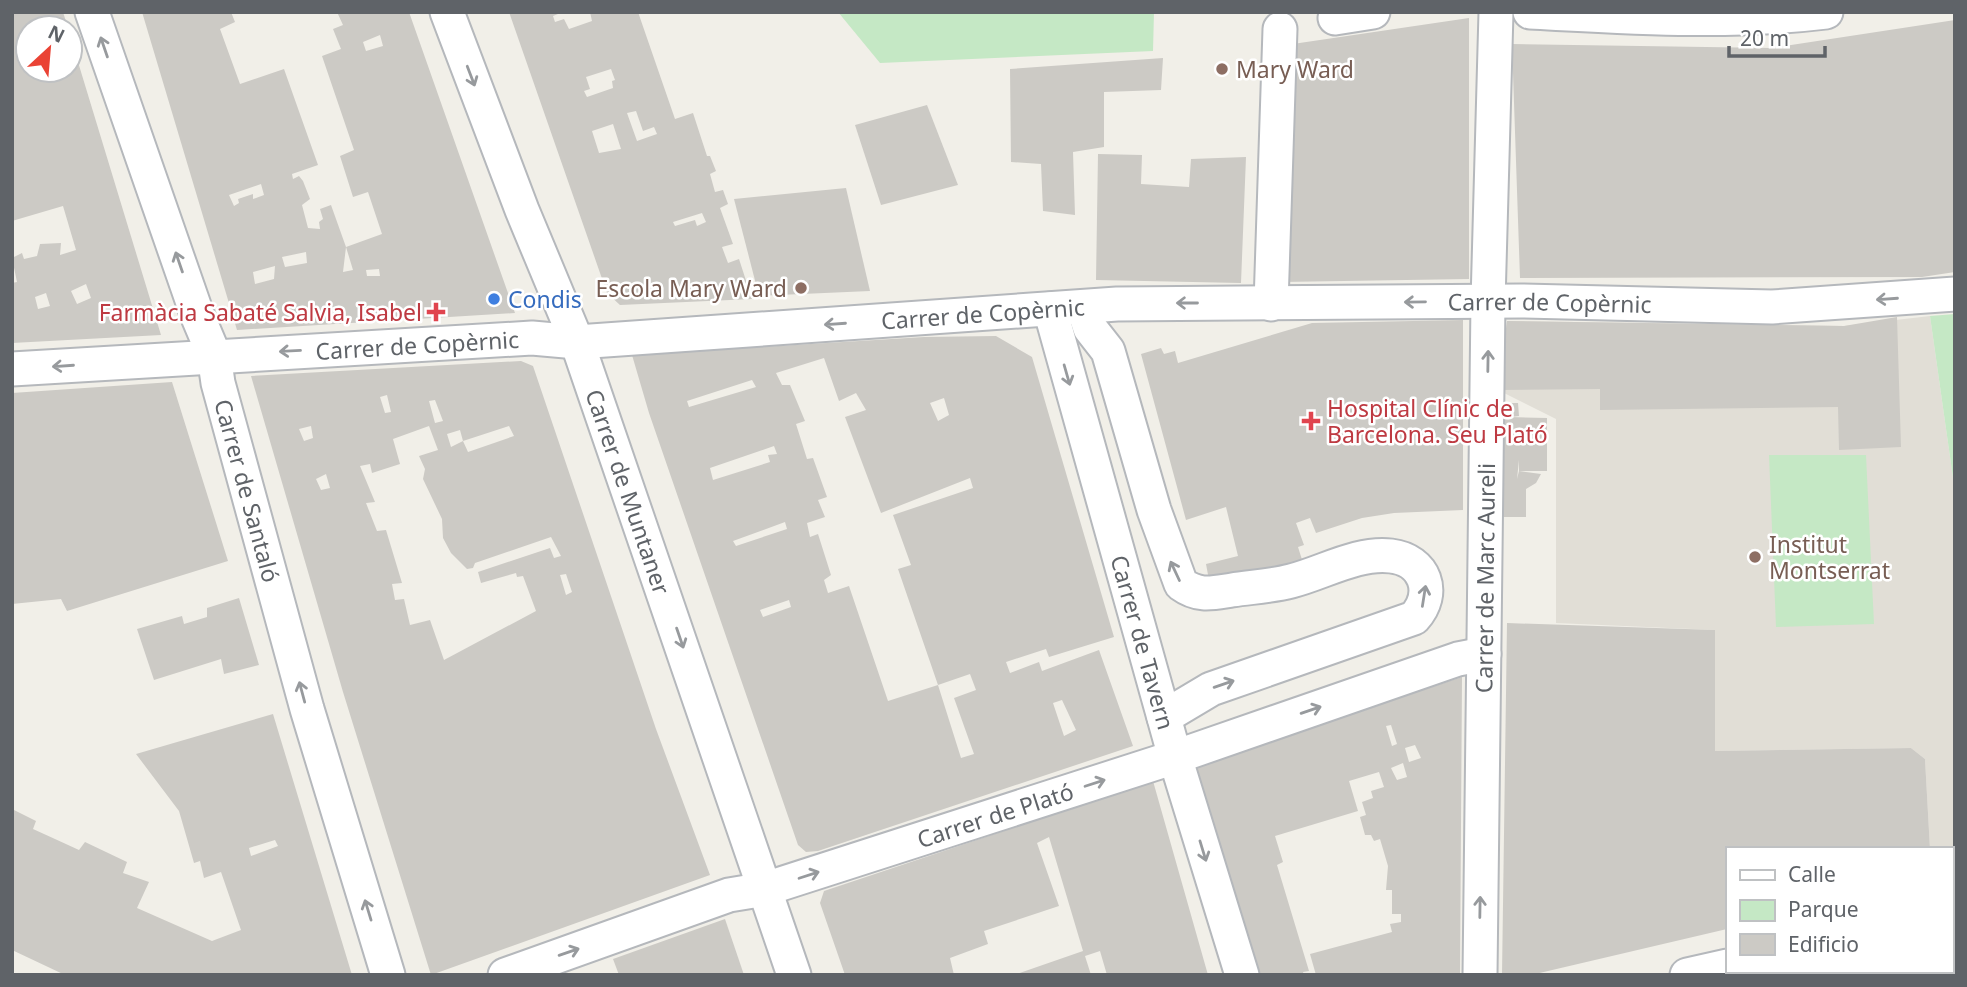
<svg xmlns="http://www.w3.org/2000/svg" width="1967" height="987" font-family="'Noto Sans',sans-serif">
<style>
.education{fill:#e1ded6}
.park{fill:#c5e8c5}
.building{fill:#cccac5;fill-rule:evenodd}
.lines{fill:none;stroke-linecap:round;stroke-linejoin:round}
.minor-casing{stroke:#b5b8bc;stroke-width:37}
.minor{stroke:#fff;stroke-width:33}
.oneway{stroke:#979a9d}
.education-dot{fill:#8d6e63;stroke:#fff;stroke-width:2.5}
.shop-dot{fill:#3f7fe0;stroke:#fff;stroke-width:2.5}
.health-dot{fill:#e0444e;stroke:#fff;stroke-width:2.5}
.labels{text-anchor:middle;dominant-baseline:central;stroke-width:5;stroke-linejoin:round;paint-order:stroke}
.education-label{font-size:23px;fill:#785e54;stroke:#fff;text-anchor:start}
.shop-label{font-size:23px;fill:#366cbe;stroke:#fff;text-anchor:start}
.street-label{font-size:23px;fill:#5f6368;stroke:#fff}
.health-label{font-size:23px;fill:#be3a42;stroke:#fff;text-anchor:end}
</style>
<rect width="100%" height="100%" fill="#f1efe8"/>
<path class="education" d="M1930 316 1955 492V845L1951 878V849H1930L1925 759 1911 748 1715 751V630L1556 623V419L1498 390 1507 321 1844 326Z"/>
<g class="park">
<path d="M838 12H1154L1153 51 880 63Z"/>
<path d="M1955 314V492L1930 316Z"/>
<path d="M1769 455H1866L1874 624 1776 627Z"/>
</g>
<g class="building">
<path d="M12 12H63L68 28H28V70H70L71 39 161 335 12 343V283L17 282 12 258 22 253 24 259 37 256 40 244 61 243 60 255 76 250 63 206 12 221ZM86 284 91 298 77 304 71 291ZM46 293 50 306 38 309 35 297Z"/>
<path d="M142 12H231L235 22 220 29 240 84 284 69 318 165 292 174 293 179 299 176 303 181 310 199 302 205 308 228 320 229 319 222 323 219 320 209 331 205 346 247 343 272 353 270 346 247 382 234 368 192 353 197 340 156 354 150 322 56 341 49 333 29 343 25 337 12H409L515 313 237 330ZM380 35 383 46 366 51 363 42ZM261 184 264 195 253 199V194L238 199 239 203 234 206 229 195ZM306 252 307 263 285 267 282 257ZM275 266 274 279 255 284 253 272ZM379 269 380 276H367L366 270Z"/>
<path d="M509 12H563L553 16 555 22 564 19 569 29 592 21 590 12H638L675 119 693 113 707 156H710L716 171 710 174 715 192 723 190 728 204 720 208 733 244 722 247 728 263 739 259 752 299 620 305 607 293ZM611 69 615 80 612 81 613 88 587 97 584 91 590 89 586 77ZM636 111 643 131 654 127 657 134 637 141 627 113ZM613 124 621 149 599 153 592 131ZM702 213 706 222 697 226 695 220 675 226 673 222Z"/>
<path d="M1469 18V279L1281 282 1286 45Z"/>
<path d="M1955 20V272L1922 277 1520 278 1512 44 1772 48Z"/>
<path d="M1163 58 1161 90 1104 92V147L1073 152 1075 215 1043 211 1041 164 1011 162 1010 69Z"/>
<path d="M927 105 958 185 881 205 855 125Z"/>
<path d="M1098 154 1142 155 1141 184 1189 187 1191 159 1246 157 1241 283 1096 280Z"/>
<path d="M846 188 870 291 759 296 734 199Z"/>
<path d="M1897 317 1901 447 1839 450 1838 407 1600 410V389L1498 390 1507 321 1844 326Z"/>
<path d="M1463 320V510L1394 513 1362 518 1316 533 1310 518 1296 523 1304 545 1298 547 1304 566 1209 580 1206 564 1238 556 1226 507 1186 520 1141 354 1161 348 1164 354 1175 351 1178 363 1312 323Z"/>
<path d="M996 336 1032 357 1114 637 1049 657 1046 649 1006 662 1010 673 1039 662 1042 671 1099 650 1133 746 818 851 806 852 798 845 649 413 632 355 924 337ZM824 358 839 401 856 393 866 410 845 417 881 513 970 478 973 488 893 515 911 565 898 569 938 685 970 674 976 690 954 698 974 754 961 758 938 685 888 701 849 586 828 593 824 580 831 575 818 534 810 537 807 523 825 517 818 500 827 497 813 458 807 459 796 424 805 421 790 385H782L776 373ZM752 380 756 387 689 407 687 401ZM944 398 949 415 938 421 930 403ZM774 446 777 454 768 455 770 462 713 480 710 468ZM785 522 787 529 736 546 733 541ZM789 600 791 607 763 617 760 610ZM1062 700 1076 730 1064 736 1053 703Z"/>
<path d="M521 361 533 366 656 729 710 875 431 975 343 692 251 376ZM387 395 391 412 385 413 380 397ZM435 400 443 421 435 423 429 401ZM311 426 313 438 304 441 299 429ZM429 426 438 450 419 456 425 469 423 479 442 519 443 538 451 553 467 569 473 568 475 563 551 537 561 556 554 558 550 548 478 572 481 583 516 573 517 577 523 576 536 611 444 660 430 620 410 625 404 599 395 600 392 584 402 583 386 530 377 531 366 503 375 502 360 466 370 464 372 473 400 464 393 439ZM509 426 514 436 468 452 463 441 451 447 447 434 460 430 463 441ZM326 474 330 488 321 490 316 479ZM566 574 572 592 566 595 560 575Z"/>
<path d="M172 382 228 561 67 611 61 599 12 604V393Z"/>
<path d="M1501 403H1518L1519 416 1510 417 1547 418V471H1519V460L1517 479 1519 471 1541 474 1536 483 1526 489V517H1500Z"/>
<path d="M239 598 259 665 224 674 221 659 154 680 137 629 182 616 184 624 207 617V608Z"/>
<path d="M1507 623 1715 630V751L1911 748 1925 759 1930 849H1727V929L1531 975H1502Z"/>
<path d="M1462 677 1460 975H1316L1310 954 1392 932 1390 924 1401 922V914H1392V890H1386L1388 866 1380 839 1374 841 1371 835H1365L1360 817 1366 815 1362 802 1373 798 1371 791 1384 787 1379 772 1349 781 1358 811 1275 836 1283 862 1277 865 1309 971 1303 972 1304 975H1257L1196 765ZM1391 725 1397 744 1392 746 1386 726ZM1415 745 1421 758 1409 762 1405 748ZM1403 763 1407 777 1397 780 1391 768Z"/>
<path d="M273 714 352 975H65L12 950V809L36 821 33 829 55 839 79 850 85 842 127 862 123 873 149 882 137 908 212 941 241 930 221 872 204 878 200 861 194 863 179 811 136 754ZM275 840 278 846 251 856 249 848Z"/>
<path d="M1153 781 1208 975H1107L1100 951 1085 956 1091 975H1014L1083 951 1049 837 1037 843 1059 906 984 931 988 944 950 958 954 975H845L820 903 824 891Z"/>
<path d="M725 919 744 975H619L613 959Z"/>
<path d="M1955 943V975H1804L1815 971H1951V944Z"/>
</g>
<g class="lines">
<g class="minor-casing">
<g id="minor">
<path id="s1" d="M92 12 198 317 214 355 218 383 307 709 388 975"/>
<path id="s2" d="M447 12 522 210 577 342 794 975"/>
<path d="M1530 12C1628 17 1728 24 1826 12"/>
<path d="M1335 18 1373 12"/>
<path d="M1271 304 1280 29"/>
<path d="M1083 307 1090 328 1108 351 1154 510 1181 584C1199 597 1212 593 1232 590 1252 587 1272 586 1291 581 1323 573 1357 552 1391 556 1425 560 1437 593 1414 618L1211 689 1164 717"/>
<path id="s3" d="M1050 309 1175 757 1242 975"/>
<path id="s4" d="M12 369 532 338 577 342 1117 304 1521 301 1772 307 1955 294"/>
<path d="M1951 918 1955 917"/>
<path id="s5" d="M505 975 729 895 765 889 1175 757 1458 659 1484 654"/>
<path id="s6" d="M1480 975 1488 302 1496 12"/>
<path d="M1687 975 1727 966"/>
</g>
</g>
<use href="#minor" class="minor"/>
</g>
<defs><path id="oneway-shaft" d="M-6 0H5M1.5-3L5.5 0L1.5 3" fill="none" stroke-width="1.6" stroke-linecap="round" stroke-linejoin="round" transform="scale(1.75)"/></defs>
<g class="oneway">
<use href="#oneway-shaft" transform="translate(104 47) rotate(-109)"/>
<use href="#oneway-shaft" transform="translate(471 76) rotate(69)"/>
<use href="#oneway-shaft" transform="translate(179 262) rotate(-109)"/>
<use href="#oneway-shaft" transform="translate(1887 299) rotate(176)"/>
<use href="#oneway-shaft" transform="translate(1415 302) rotate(179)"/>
<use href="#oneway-shaft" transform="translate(1187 303) rotate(180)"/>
<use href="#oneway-shaft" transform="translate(835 324) rotate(176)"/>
<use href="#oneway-shaft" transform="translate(290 351) rotate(177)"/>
<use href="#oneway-shaft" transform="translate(1488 361) rotate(-89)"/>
<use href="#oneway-shaft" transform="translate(63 366) rotate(176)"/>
<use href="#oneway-shaft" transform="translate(1067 375) rotate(74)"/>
<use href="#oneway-shaft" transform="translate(1175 571) rotate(-115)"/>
<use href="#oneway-shaft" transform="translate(1424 596) rotate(-81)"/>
<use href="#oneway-shaft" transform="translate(680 638) rotate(71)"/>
<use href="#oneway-shaft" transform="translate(1224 684) rotate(-19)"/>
<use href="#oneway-shaft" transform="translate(302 692) rotate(-105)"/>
<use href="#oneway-shaft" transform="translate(1311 710) rotate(-19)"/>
<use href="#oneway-shaft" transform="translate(1095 783) rotate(-18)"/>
<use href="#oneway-shaft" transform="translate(1203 851) rotate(73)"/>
<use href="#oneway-shaft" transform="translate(809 875) rotate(-18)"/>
<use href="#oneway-shaft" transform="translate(1480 907) rotate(-89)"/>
<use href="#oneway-shaft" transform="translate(368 910) rotate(-107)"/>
<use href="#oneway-shaft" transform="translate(569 952) rotate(-19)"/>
</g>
<g class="education-dot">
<circle cx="1222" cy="69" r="7"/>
<circle cx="801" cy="288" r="7"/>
<circle cx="1755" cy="557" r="7"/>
</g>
<circle class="shop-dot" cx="494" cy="299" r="7"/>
<g class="health-dot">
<path d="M432.5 301.5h7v7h7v7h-7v7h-7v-7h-7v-7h7z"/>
<path d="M1307.5 410.5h7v7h7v7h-7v7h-7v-7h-7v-7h7z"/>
</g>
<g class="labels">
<g class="education-label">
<text x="1236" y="69">Mary Ward</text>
<text x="787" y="288" text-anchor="end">Escola Mary Ward</text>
<text x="1769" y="544">Institut<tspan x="1769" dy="26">Montserrat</tspan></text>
</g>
<g class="shop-label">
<text x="508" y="299">Condis</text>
</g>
<g class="street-label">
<text stroke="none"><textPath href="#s4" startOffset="1540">Carrer de Copèrnic</textPath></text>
<text stroke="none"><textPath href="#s4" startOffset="973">Carrer de Copèrnic</textPath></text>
<text stroke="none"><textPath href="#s4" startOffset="406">Carrer de Copèrnic</textPath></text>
<text stroke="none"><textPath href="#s1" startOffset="504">Carrer de Santaló</textPath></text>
<text stroke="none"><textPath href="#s2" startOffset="513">Carrer de Muntaner</textPath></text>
<text stroke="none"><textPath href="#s6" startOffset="397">Carrer de Marc Aureli</textPath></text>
<text stroke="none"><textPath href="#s3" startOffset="346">Carrer de Tavern</textPath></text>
<text stroke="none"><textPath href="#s5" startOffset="516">Carrer de Plató</textPath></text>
</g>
<g class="health-label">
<text x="422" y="312">Farmàcia Sabaté Salvia, Isabel</text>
<text x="1327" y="408" text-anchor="start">Hospital Clínic de<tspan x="1327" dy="26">Barcelona. Seu Plató</tspan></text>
</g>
</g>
<rect width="1967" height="987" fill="none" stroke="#5f6368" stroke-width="28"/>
<rect x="1726" y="847" width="228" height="126" fill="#ffffff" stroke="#bfc1c3" stroke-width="2"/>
<rect x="1740" y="870" width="35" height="10" fill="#ffffff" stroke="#bfc1c3" stroke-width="2"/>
<text x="1788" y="882" font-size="21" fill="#5f6368">Calle</text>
<rect x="1740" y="900" width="35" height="21" fill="#c5e8c5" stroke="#bfc1c3" stroke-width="2"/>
<text x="1788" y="917" font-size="21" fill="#5f6368">Parque</text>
<rect x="1740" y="934" width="35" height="21" fill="#cccac5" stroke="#bfc1c3" stroke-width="2"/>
<text x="1788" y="952" font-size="21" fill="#5f6368">Edificio</text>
<g transform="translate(49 49) rotate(26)"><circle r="33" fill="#ffffff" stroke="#bfc1c3" stroke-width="2"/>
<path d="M0-5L12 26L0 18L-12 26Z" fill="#ea4335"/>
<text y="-10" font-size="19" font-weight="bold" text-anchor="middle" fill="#5f6368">N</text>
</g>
<path d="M1729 46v10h96v-10" fill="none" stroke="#5f6368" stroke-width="3.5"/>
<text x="1740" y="46" font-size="21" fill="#5f6368" stroke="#ffffff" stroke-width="5" paint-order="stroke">20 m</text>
</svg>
